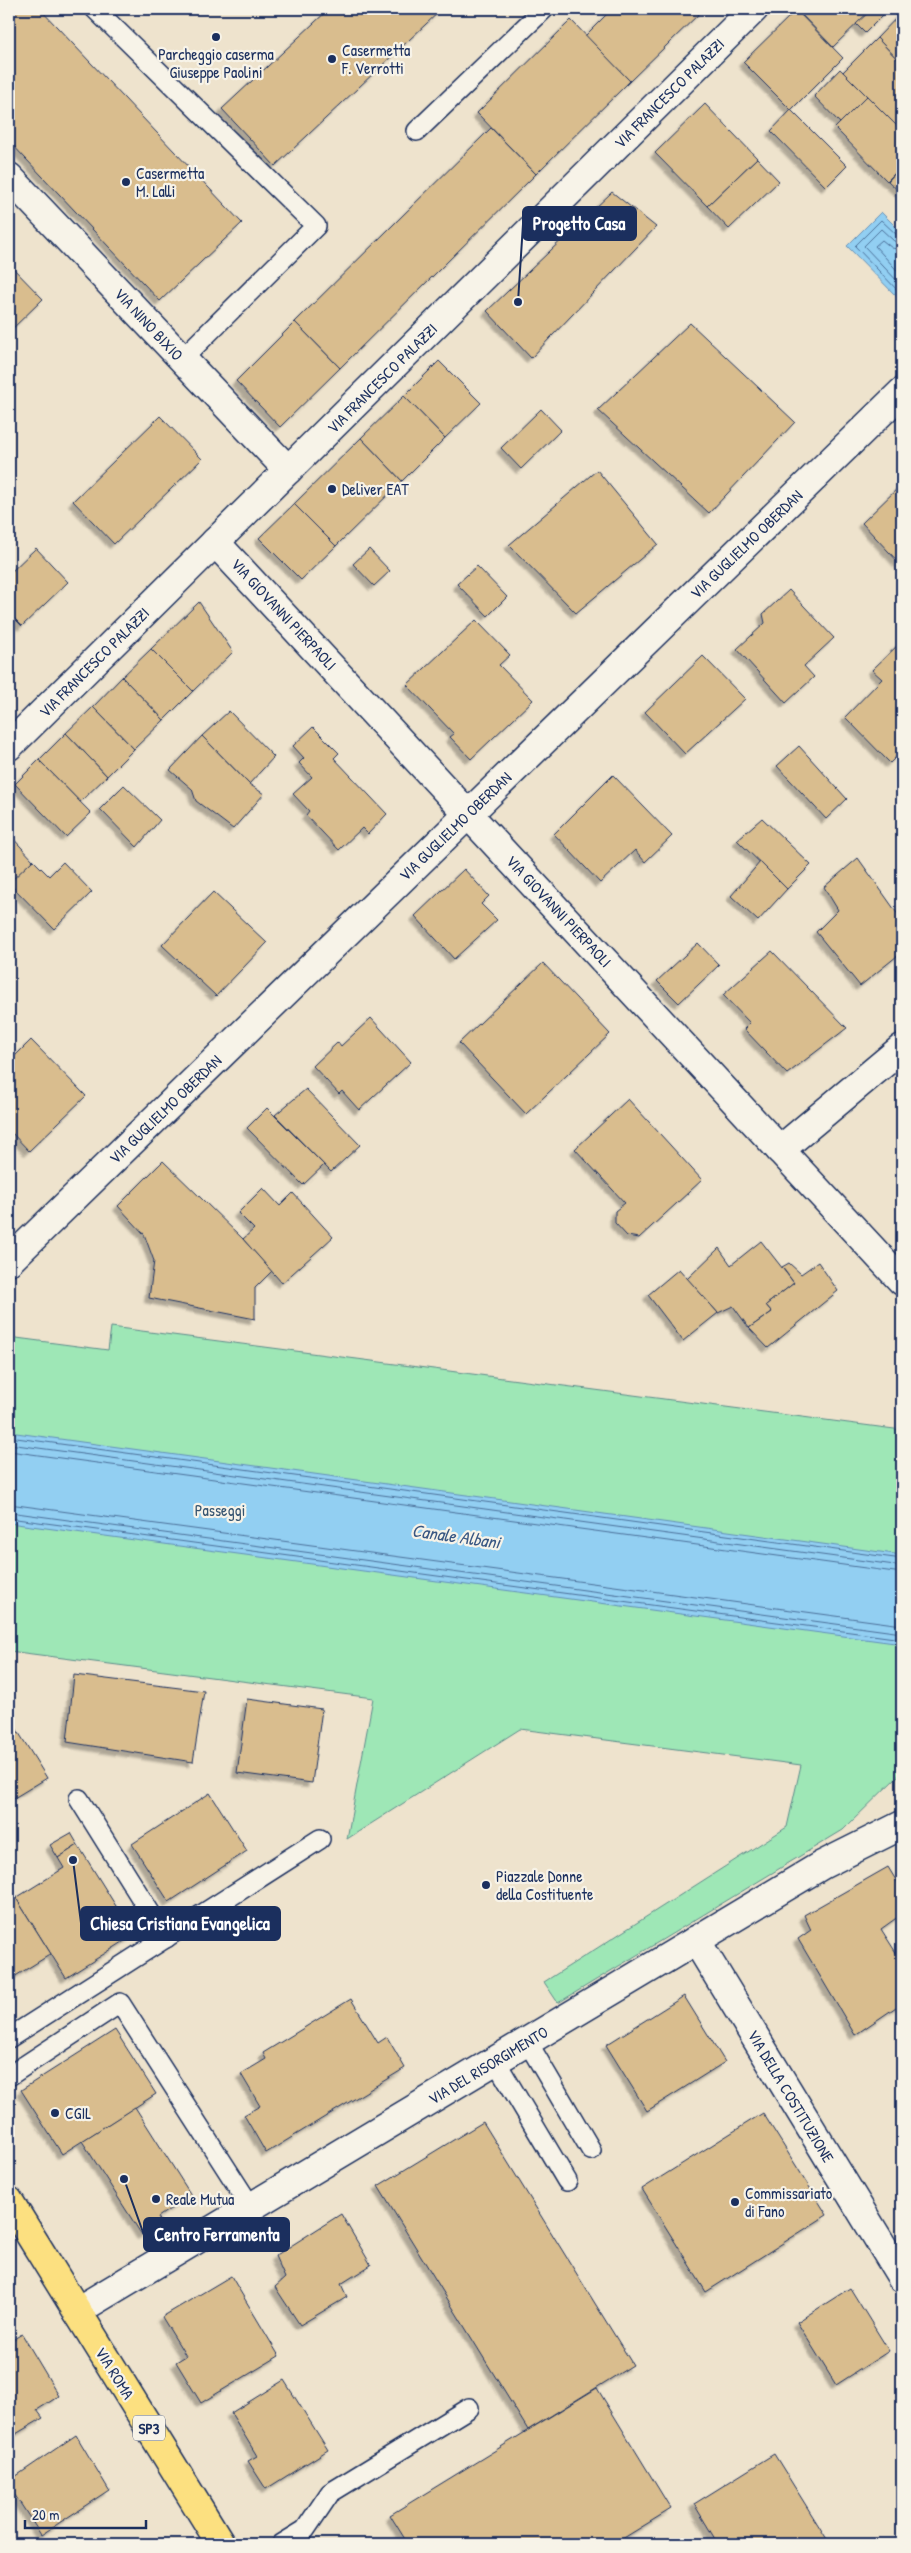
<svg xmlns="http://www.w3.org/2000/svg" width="911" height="2553" font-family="'Patrick Hand',sans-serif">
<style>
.green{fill:#9ee7b6;stroke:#5c8b8a}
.water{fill:#92cff2;stroke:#628fb7}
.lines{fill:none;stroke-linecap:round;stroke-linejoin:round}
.shore{stroke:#4b6f99;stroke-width:1}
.building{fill:#d9bd8e;stroke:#1b2f5e;filter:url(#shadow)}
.lane-casing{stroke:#1b2f5e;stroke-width:22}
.street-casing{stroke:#1b2f5e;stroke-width:31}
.secondary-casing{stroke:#1b2f5e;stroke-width:31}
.primary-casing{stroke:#1b2f5e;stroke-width:31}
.lane{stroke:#f7f3e8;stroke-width:19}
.street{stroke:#f7f3e8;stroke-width:28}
.secondary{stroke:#f7f3e8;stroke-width:28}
.primary{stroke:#fce080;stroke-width:28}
.poi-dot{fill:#1b2f5e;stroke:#f7f3e8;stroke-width:2}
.labels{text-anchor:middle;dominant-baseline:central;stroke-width:4.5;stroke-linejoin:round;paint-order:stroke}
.shield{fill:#f7f3e8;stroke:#5d6a87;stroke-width:1}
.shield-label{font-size:15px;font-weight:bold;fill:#1b2f5e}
.poi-label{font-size:16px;fill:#1b2f5e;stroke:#f7f3e8;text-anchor:start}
.street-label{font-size:16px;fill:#1b2f5e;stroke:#f7f3e8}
.park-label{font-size:16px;fill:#355470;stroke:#f7f3e8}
.water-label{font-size:18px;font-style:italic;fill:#395783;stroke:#f7f3e8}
.leader{fill:none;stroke:#1b2f5e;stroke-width:2}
.callout-dot{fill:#1b2f5e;stroke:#f7f3e8;stroke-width:2}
.callout{fill:#1b2f5e;stroke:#1b2f5e;stroke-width:2}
.callout-label{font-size:18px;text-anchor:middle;font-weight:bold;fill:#fff}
</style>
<defs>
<filter id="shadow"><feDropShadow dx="-4.5" dy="4.5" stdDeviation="1" flood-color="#0004"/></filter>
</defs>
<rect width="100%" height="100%" fill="#eee3cd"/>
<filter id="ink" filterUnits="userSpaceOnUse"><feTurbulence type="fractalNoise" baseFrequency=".02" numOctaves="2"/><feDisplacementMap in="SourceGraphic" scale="10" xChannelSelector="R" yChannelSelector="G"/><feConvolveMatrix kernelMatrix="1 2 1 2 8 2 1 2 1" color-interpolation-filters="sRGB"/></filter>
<g filter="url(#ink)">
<path class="green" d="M111 1327 902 1430V1772L843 1830 558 2003 544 1982 787 1827 801 1765 520 1729 347 1839 373 1698 9 1651V1337L108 1350Z"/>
<g class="water">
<path d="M881 212 902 233V302L847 246Z"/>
<path d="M9 1432 902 1555V1644L9 1523Z"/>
</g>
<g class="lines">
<g class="shore">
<path d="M902 236 897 235 881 220 855 246 902 295"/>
<path d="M902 243 894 241 881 229 864 246 902 286"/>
<path d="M902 250 892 248 882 240 875 246 902 276"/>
<path d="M9 1437 902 1559"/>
<path d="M9 1444 902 1566"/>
<path d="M9 1451 902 1573"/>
<path d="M9 1504 902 1625"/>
<path d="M9 1512 902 1633"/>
<path d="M9 1518 902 1639"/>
</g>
</g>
<g class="building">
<path d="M9 9H40L242 223 160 301 9 141Z"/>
<path d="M329 9H442L275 166 222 109Z"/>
<path d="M612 9H704L630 81 585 36Z"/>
<path d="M796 9H872L833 47Z"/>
<path d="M872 9H889L865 33 856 24Z"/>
<path d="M796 10 843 58 791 110 743 62Z"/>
<path d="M902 12V64L877 38Z"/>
<path d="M571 20 630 81 536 174 477 113Z"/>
<path d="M877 38 902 64V131L843 72Z"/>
<path d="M840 69 867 96 840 123 814 96Z"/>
<path d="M867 96 902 131V166L887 181 835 128Z"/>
<path d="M705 104 757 158 707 206 655 153Z"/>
<path d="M791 110 847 166 826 187 771 131Z"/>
<path d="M491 128 536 174 340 368 295 322Z"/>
<path d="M757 158 779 181 729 229 707 206Z"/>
<path d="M902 166V194L888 181Z"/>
<path d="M612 192 656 227 531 358 487 311Z"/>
<path d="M9 264 43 299 9 332Z"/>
<path d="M295 322 340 368 280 427 236 381Z"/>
<path d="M690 323 795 422 709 513 598 410Z"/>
<path d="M439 361 481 403 445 438 404 396Z"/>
<path d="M404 396 445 438 402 481 361 438Z"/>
<path d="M541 409 561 430 521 469 501 448Z"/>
<path d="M160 416 202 459 114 544 73 501Z"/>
<path d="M361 438 402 481 336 546 294 504Z"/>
<path d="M597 470 658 544 576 613 509 545Z"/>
<path d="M902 484V566L862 523Z"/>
<path d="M294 504 336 546 301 580 259 538Z"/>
<path d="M36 548 68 582 22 626 9 613V574Z"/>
<path d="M369 549 390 571 374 586 353 564Z"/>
<path d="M477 566 507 597 488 616 457 584Z"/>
<path d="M789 590 834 638 804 666 814 677 786 703 737 649 765 623 763 614Z"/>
<path d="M199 602 233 652 193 691 151 649Z"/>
<path d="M476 620 510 655 499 665 533 700 471 759 450 737 454 734 407 685Z"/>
<path d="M901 642 902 751 890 763 845 717 882 679 872 670Z"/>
<path d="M151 649 193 691 164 720 122 677Z"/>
<path d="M703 656 745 699 685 754 645 712Z"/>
<path d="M122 677 164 720 134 749 93 707Z"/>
<path d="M93 707 134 749 107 776 66 733Z"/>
<path d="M229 711 274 757 249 784 202 736Z"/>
<path d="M313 727 339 753 334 758 387 814 368 834 362 828 339 850 306 815 309 811 293 794 312 777 299 763 304 758 293 746Z"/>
<path d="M66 733 107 776 80 802 39 760Z"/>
<path d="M202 736 249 784 264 794 233 829 196 801 192 789 170 770Z"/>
<path d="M799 746 847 799 826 819 777 766Z"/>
<path d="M39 760 91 813 66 837 15 784Z"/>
<path d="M613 775 672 836 645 862 635 850 600 883 554 834Z"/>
<path d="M124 785 160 820 137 847 100 809Z"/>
<path d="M762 818 811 865 787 889 737 840Z"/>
<path d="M9 834 33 860 9 884Z"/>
<path d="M858 858 902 920V952L860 986 816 932 838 910 824 887Z"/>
<path d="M33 860 49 876 63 862 92 892 54 929 9 883Z"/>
<path d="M760 862 787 889 758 921 731 896Z"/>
<path d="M464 869 489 896 481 904 497 920 454 959 415 916Z"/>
<path d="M213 892 267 943 216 996 162 945Z"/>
<path d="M698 943 719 965 679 1003 657 981Z"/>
<path d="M772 951 847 1028 787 1074 744 1029 750 1023 723 995Z"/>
<path d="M543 963 610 1034 526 1114 459 1043Z"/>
<path d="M371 1018 411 1062 359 1110 342 1091 339 1094 313 1066 338 1042 341 1046Z"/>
<path d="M31 1040 86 1096 29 1151 9 1130V1062Z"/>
<path d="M306 1089 360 1145 331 1172 275 1115Z"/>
<path d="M628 1099 702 1180 639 1238 627 1236 615 1223V1211L625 1203 575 1149Z"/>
<path d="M267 1108 324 1165 303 1185 247 1128Z"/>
<path d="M163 1161 243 1239 272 1271 255 1288V1319L149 1298 154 1261 144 1234 118 1206Z"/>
<path d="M263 1188 280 1206 293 1193 333 1237 282 1283 243 1239 254 1229 238 1213Z"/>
<path d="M761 1241 794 1283 766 1305 772 1312 749 1328 733 1306 718 1313 687 1279 719 1248 731 1265Z"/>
<path d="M818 1262 838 1291 768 1348 749 1328 772 1312 766 1305 794 1283 782 1267 789 1263 801 1274Z"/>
<path d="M679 1269 718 1313 683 1341 648 1295Z"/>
<path d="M74 1675 204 1691 193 1762 67 1742Z"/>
<path d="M247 1699 322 1709 312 1783 237 1773Z"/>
<path d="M9 1717 47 1778 9 1801Z"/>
<path d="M210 1793 247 1851 169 1902 132 1844Z"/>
<path d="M71 1833 78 1845 58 1858 50 1845Z"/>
<path d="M78 1845 134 1935 66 1978 16 1898 64 1868 58 1858Z"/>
<path d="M888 1867 902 1890V1914L881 1929 902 1962V2003L855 2035 798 1939 811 1930 804 1915Z"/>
<path d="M16 1898 51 1954 9 1980V1902Z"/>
<path d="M684 1996 725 2062 647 2111 606 2045Z"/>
<path d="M351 1999 378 2043 387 2037 405 2068 266 2153 244 2115 260 2106 241 2074 266 2059 263 2053Z"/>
<path d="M115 2030 156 2094 62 2154 21 2090Z"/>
<path d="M135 2107 191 2195 158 2217 161 2222 142 2235 82 2141Z"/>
<path d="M763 2113 827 2215 706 2292 642 2189Z"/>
<path d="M483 2122 633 2365 528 2430 378 2186Z"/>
<path d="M341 2214 371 2265 341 2284 347 2297 300 2325 275 2287 285 2278 275 2256Z"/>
<path d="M231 2276 279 2356 201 2403 176 2362 186 2356 162 2317Z"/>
<path d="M850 2288 889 2351 836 2385 797 2322Z"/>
<path d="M22 2334 59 2396 37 2410 43 2418 9 2438V2342Z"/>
<path d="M284 2380 328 2450 266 2489 248 2461 257 2456 231 2413Z"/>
<path d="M597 2388 671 2509 614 2544H408L390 2515Z"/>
<path d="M76 2435 109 2490 41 2535 9 2486V2481Z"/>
<path d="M774 2454 830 2544H718L694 2504Z"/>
</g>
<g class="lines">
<g class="lane-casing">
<g id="lane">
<path d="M95 9 316 226 182 359"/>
<path d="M417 131 544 9"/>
<path d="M79 1799 166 1938"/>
<path d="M9 2038 320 1839"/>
<path d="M527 2041 591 2150"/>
<path d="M495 2060 567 2181"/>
<path d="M9 2076 120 2003 251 2207"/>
<path d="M282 2544 305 2530 330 2493 469 2408"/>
</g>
</g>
<g class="street-casing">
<g id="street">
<path d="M9 177 288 470"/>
<path d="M215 542 902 1281"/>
<path d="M780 1150 902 1048"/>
<path d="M9 1261 902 392"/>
<path d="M696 1940 902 2278"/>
<path d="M77 2311 822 1865 902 1825"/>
</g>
</g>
<g class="secondary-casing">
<path id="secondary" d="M9 746 754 9"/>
</g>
<g class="primary-casing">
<path id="primary" d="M9 2201 221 2544"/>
</g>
<use href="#lane" class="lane"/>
<use href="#street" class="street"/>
<use href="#secondary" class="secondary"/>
<use href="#primary" class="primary"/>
</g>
</g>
<g class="poi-dot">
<circle cx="216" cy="37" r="5"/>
<circle cx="332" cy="59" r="5"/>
<circle cx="126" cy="182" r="5"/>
<circle cx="332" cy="489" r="5"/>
<circle cx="486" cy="1885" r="5"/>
<circle cx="55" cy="2113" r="5"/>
<circle cx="156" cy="2199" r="5"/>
<circle cx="735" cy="2202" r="5"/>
</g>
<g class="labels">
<rect class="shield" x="133" y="2415.5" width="32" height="25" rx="4"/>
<g class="shield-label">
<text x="149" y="2428">SP3</text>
</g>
<g class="poi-label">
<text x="342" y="50">Casermetta<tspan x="342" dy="18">F. Verrotti</tspan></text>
<text x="216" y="54" text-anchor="middle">Parcheggio caserma<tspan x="216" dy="18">Giuseppe Paolini</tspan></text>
<text x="136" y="173">Casermetta<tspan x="136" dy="18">M. Lalli</tspan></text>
<text x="342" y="489">Deliver EAT</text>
<text x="496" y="1876">Piazzale Donne<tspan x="496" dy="18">della Costituente</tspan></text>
<text x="65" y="2113">CGIL</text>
<text x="745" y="2193">Commissariato<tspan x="745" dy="18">di Fano</tspan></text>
<text x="166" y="2199">Reale Mutua</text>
</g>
<g class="street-label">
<text transform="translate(669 93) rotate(-45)">VIA FRANCESCO PALAZZI</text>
<text transform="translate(149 324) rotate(47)">VIA NINO BIXIO</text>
<text transform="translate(382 378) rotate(-45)">VIA FRANCESCO PALAZZI</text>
<text transform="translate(746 544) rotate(-44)">VIA GUGLIELMO OBERDAN</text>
<text transform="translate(284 614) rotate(47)">VIA GIOVANNI PIERPAOLI</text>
<text transform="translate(94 662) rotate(-45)">VIA FRANCESCO PALAZZI</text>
<text transform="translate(455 826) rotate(-44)">VIA GUGLIELMO OBERDAN</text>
<text transform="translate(559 911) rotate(47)">VIA GIOVANNI PIERPAOLI</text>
<text transform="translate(165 1109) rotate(-44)">VIA GUGLIELMO OBERDAN</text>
<text transform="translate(488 2065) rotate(-31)">VIA DEL RISORGIMENTO</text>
<text transform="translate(791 2096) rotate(59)">VIA DELLA COSTITUZIONE</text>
<text transform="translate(115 2373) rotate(58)">VIA ROMA</text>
</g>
<g class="park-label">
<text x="220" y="1510">Passeggi</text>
</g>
<g class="water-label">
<text transform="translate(456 1536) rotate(8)">Canale Albani</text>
</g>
</g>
<path class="leader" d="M518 302L523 224M73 1860L81 1923M124 2179L144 2235"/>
<g class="callout-dot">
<circle cx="518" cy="302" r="5"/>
<circle cx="73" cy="1860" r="5"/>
<circle cx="124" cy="2179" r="5"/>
</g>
<g class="callout">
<rect x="523" y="207" width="113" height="33" rx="5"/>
<rect x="81" y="1907" width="199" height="33" rx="5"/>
<rect x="144" y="2218" width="145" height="33" rx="5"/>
</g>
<g class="callout-label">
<text x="579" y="230">Progetto Casa</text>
<text x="180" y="1930">Chiesa Cristiana Evangelica</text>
<text x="217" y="2241">Centro Ferramenta</text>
</g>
<rect width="911" height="2553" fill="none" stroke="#f7f3e8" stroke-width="30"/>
<rect x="15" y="15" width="881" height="2523" fill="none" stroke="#1b2f5e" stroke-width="2" filter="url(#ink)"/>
<path d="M25 2520v8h121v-8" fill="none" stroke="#1b2f5e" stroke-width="2.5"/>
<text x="32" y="2520" font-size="15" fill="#1b2f5e" stroke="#f7f3e8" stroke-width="4" paint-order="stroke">20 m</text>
</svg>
